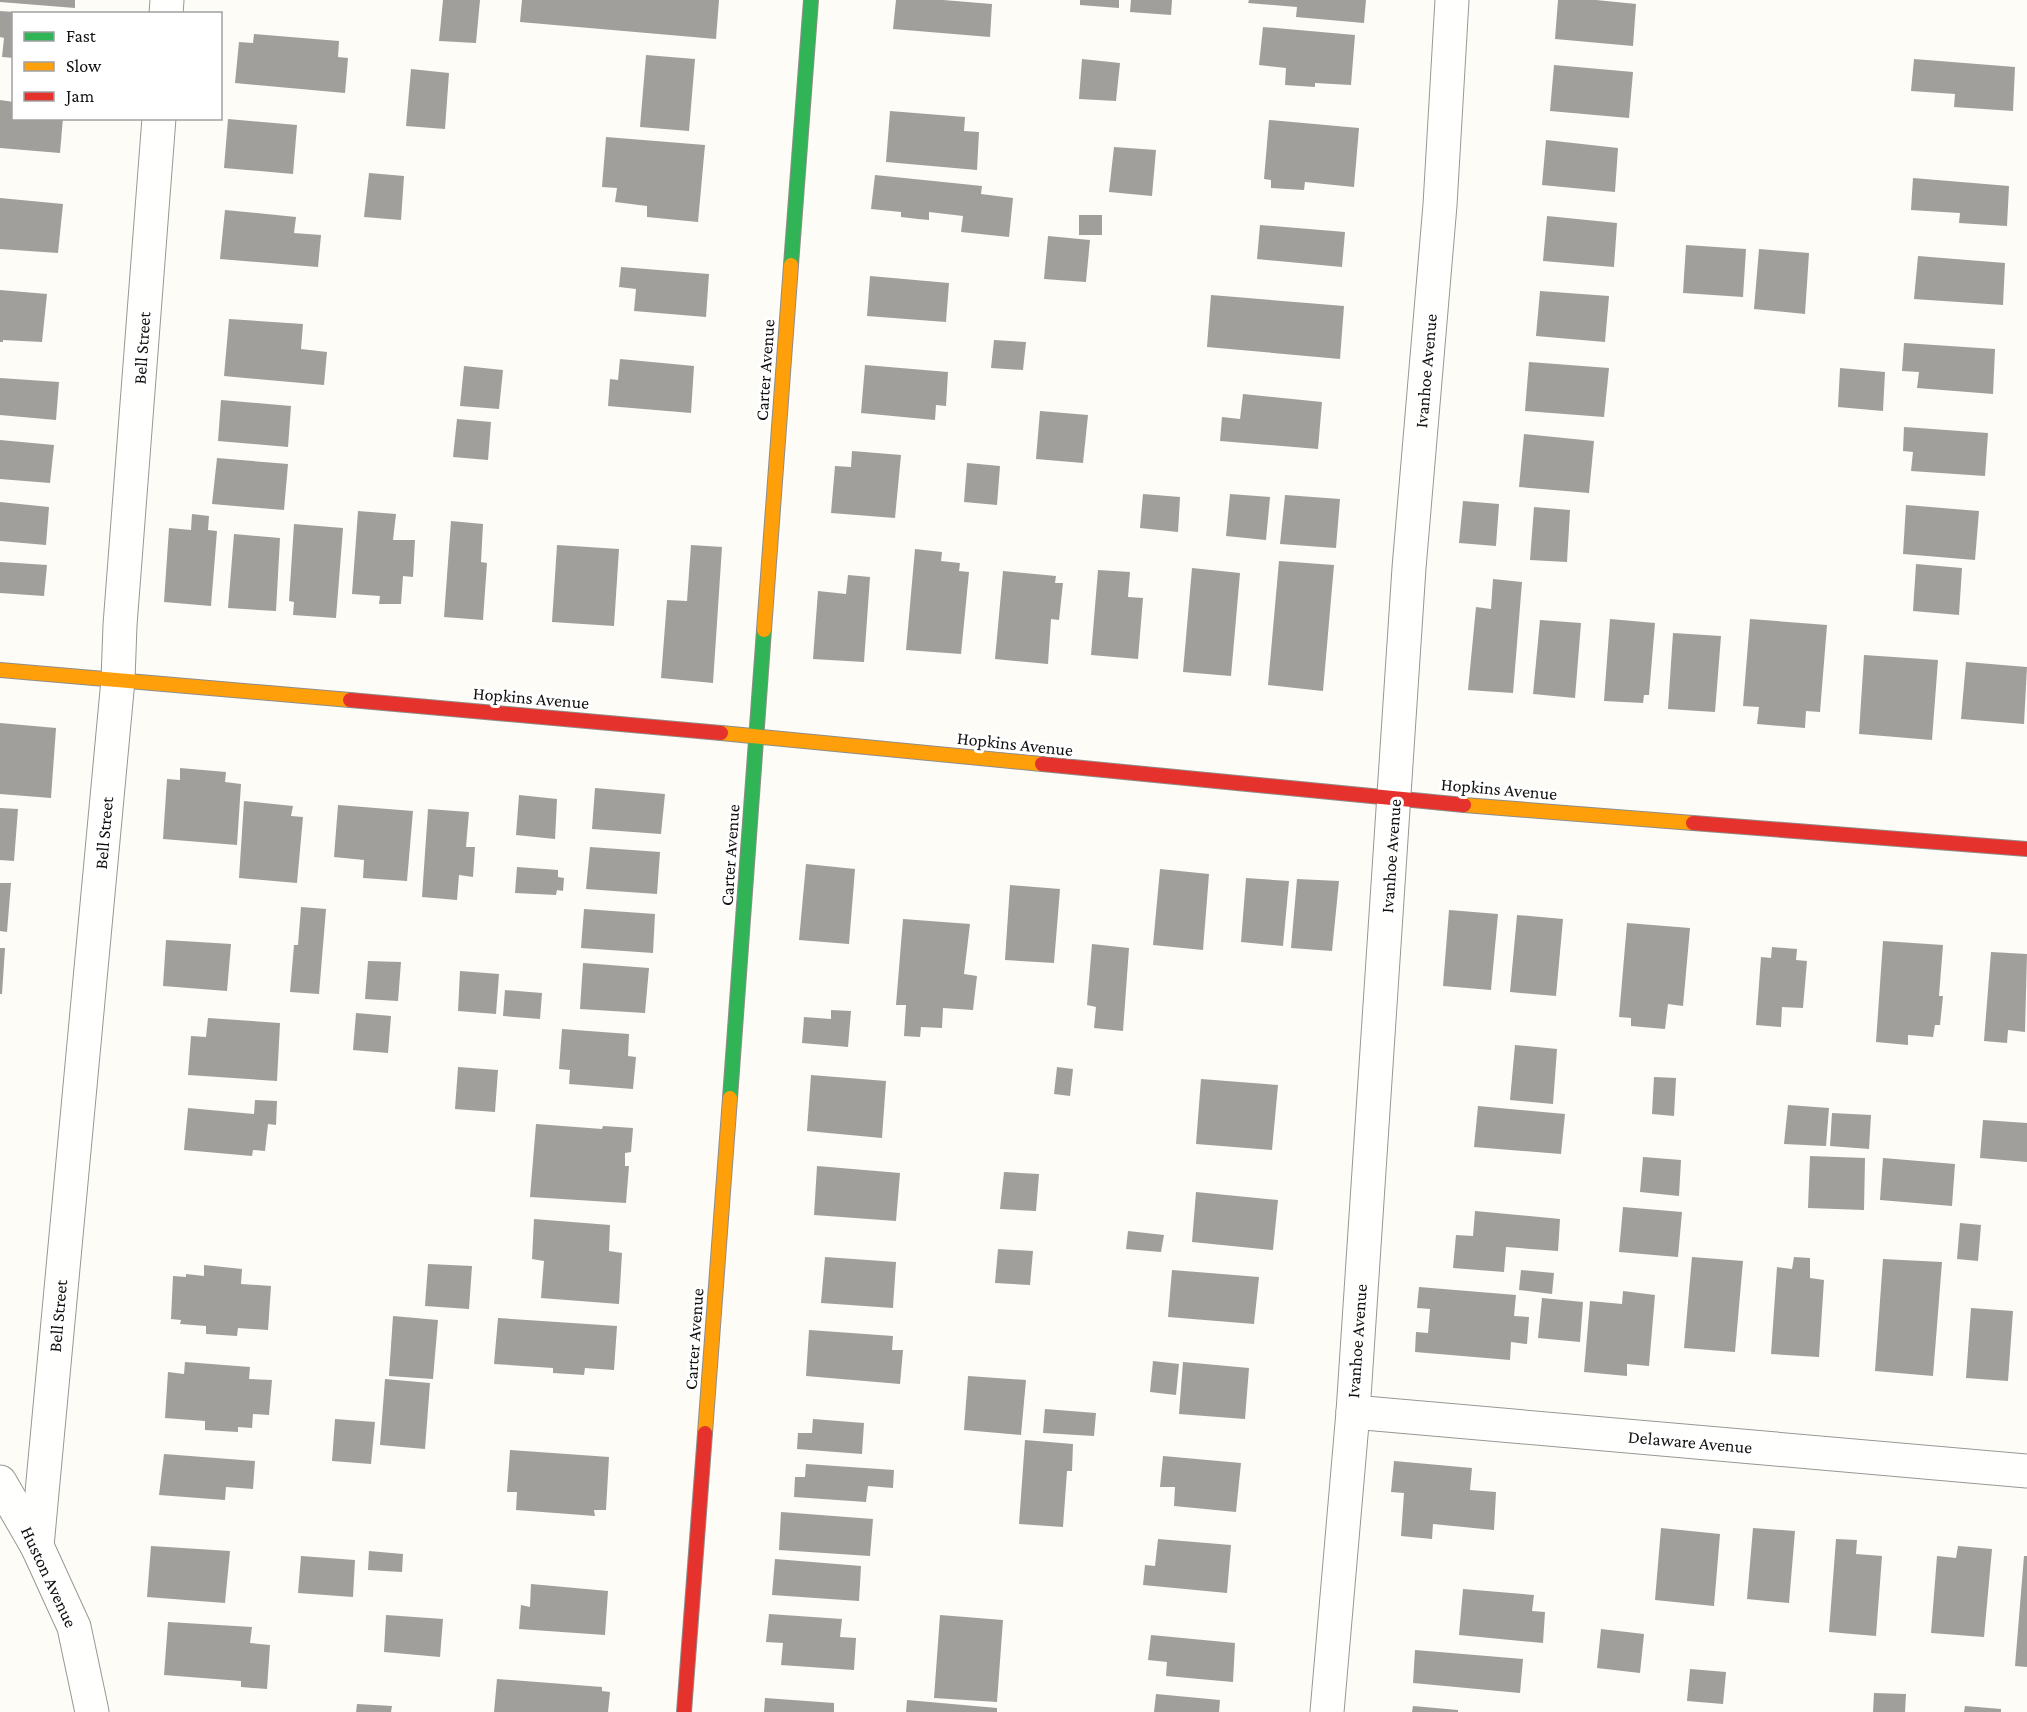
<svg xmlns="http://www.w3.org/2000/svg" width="2027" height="1712" font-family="'Crimson Pro',serif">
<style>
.building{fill:#a19f9c}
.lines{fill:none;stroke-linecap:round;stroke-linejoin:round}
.street-casing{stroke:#979795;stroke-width:35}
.fast-casing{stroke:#8e8d8b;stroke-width:16}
.slow-casing{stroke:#8e8d8b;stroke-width:16}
.jam-casing{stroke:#8e8d8b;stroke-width:16}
.street{stroke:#fffffe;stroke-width:33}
.fast{stroke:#30b455;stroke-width:14}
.slow{stroke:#ff9f0a;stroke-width:14}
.jam{stroke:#e5322d;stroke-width:14}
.labels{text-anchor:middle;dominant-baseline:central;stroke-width:6;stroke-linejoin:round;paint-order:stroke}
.street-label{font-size:18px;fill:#111;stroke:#fff}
</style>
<rect width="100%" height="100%" fill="#fdfcf7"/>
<g class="building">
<path d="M0 0H75V8L0 2Z"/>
<path d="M443 0H480L476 43 439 41Z"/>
<path d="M522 0H719L716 39 520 22Z"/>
<path d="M896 0H943L992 4 990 37 893 29Z"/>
<path d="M1080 0H1119V8L1080 5Z"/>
<path d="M1131 0H1172L1171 15 1130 12Z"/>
<path d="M1249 0H1366L1364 23 1296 17 1297 7 1248 3Z"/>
<path d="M1558 0H1596L1636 4 1633 46 1555 39Z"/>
<path d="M0 11 14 12V58L2 57 4 38 0 37Z"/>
<path d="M1263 27 1355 35 1351 85 1315 83V87L1285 85 1286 68 1259 65Z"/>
<path d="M254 34 339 41 338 57 348 58 345 93 235 83 239 42 253 43Z"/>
<path d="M646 55 695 59 689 131 640 127Z"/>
<path d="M1082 59 1120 63 1116 101 1079 99Z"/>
<path d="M1914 59 2015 67 2013 111 1954 107 1955 94 1911 91Z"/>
<path d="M1554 65 1633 72 1629 118 1550 111Z"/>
<path d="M411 69 449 73 445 129 406 126Z"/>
<path d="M0 100 14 102V118H63L60 153 0 148Z"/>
<path d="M890 111 965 117 964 131 979 132 977 170 886 162Z"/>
<path d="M228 119 297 125 293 174 224 168Z"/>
<path d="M1269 120 1359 128 1354 187 1305 182 1304 190 1271 188V180L1264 179Z"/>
<path d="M606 137 705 145 698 222 647 217V206L615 202 617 188 602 187Z"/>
<path d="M1546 140 1618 148 1615 192 1542 185Z"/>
<path d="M1114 147 1156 150 1152 196 1109 192Z"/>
<path d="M369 173 404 176 401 220 364 217Z"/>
<path d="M875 175 982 186 981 194 1013 198 1009 237 961 232 963 216 929 212V220L918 219 901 217V212L871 209Z"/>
<path d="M1913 178 2009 186 2007 226 1959 223 1960 213 1911 210Z"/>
<path d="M0 198 63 204 58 253 0 249Z"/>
<path d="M225 210 296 217 294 233 321 235 318 267 220 259Z"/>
<rect x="1079" y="215" width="23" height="20"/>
<path d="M1547 216 1617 223 1614 267 1543 261Z"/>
<path d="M1260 225 1345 232 1342 267 1257 259Z"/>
<path d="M1048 236 1090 240 1086 282 1044 279Z"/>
<path d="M1686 245 1746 249 1743 297 1683 293Z"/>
<path d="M1759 249 1809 253 1805 314 1754 309Z"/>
<path d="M1918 256 2005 263 2003 305 1914 299Z"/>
<path d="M621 267 709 274 706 317 634 311 636 289 619 287Z"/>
<path d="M870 276 949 283 946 322 867 316Z"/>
<path d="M0 290 47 294 42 342 3 340V342H0Z"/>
<path d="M1540 291 1609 296 1605 342 1536 336Z"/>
<path d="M1211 295 1344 306 1340 359 1207 347Z"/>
<path d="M229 319 303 324 301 349 327 352 324 385 224 376Z"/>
<path d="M994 340 1026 342 1023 370 991 368Z"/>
<path d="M1904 343 1995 349 1993 394 1917 388 1919 372 1902 371Z"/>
<path d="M620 359 694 366 691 413 608 406 610 379 618 380Z"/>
<path d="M1529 362 1609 368 1604 417 1525 411Z"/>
<path d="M865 365 948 372 946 406 936 405 935 420 861 413Z"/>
<path d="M464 366 503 370 499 409 460 406Z"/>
<path d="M1840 368 1885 372 1883 411 1838 407Z"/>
<path d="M0 378 59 382 56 420 0 415Z"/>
<path d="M1243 394 1322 402 1318 449 1220 441 1222 417 1240 419Z"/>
<path d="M221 400 291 406 288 447 218 441Z"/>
<path d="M1040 411 1088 415 1083 463 1036 459Z"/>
<path d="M457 419 491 422 488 460 453 457Z"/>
<path d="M1904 427 1988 433 1985 476 1911 471 1913 452 1903 451Z"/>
<path d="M1524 434 1594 441 1589 493 1519 487Z"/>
<path d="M0 440 54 445 50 483 0 479Z"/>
<path d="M852 451 901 455 895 518 831 513 835 466 851 467Z"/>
<path d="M217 458 288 464 284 510 212 504Z"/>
<path d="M967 463 1000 466 997 505 964 502Z"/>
<path d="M1143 494 1180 497 1178 532 1140 528Z"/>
<path d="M1230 494 1270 497 1266 540 1226 536Z"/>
<path d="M1285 495 1340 499 1336 548 1280 544Z"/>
<path d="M1463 501 1499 504 1496 546 1459 543Z"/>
<path d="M0 502 49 507 46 545 0 541Z"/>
<path d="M1906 505 1979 511 1975 560 1903 554Z"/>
<path d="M1534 507 1570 510 1567 562 1530 560Z"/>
<path d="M358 511 396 514 393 540H415L413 577 403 576 401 604H379L380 596 352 594Z"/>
<path d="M192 514 209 516 208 530 217 531 211 606 164 602 169 528 191 530Z"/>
<path d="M451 521 483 524 481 562 487 563 483 620 444 617Z"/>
<path d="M294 524 343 528 336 618 293 615 294 602 289 601Z"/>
<path d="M234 534 280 538 276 611 228 608Z"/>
<path d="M557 545 619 549 614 626 552 622Z"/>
<path d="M691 545 722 547 713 683 661 678 667 600 687 601Z"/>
<path d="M915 549 942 552 941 561 960 563 959 571 969 572 961 654 906 650Z"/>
<path d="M1279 561 1334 565 1323 691 1268 685Z"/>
<path d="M0 562 47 565 44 596 0 593Z"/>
<path d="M1916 564 1962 568 1959 615 1913 611Z"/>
<path d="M1192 568 1240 573 1231 676 1183 672Z"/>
<path d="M1098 570 1130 572 1128 597 1143 598 1138 659 1091 655Z"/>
<path d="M1003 571 1056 576 1055 583H1063L1059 620 1051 619 1048 664 995 659Z"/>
<path d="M848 575 870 577 864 662 813 659 818 591 846 594Z"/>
<path d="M1493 579 1522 582 1513 693 1468 690 1476 607 1491 609Z"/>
<path d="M1610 619 1655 623 1649 695H1644L1643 703 1604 701Z"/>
<path d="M1750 619 1827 625 1820 712 1806 711 1805 728 1757 724 1759 707 1743 706Z"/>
<path d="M1540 620 1581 623 1575 698 1533 694Z"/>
<path d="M1673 633 1721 636 1715 712 1668 709Z"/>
<path d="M1864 655 1938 660 1932 740 1859 734Z"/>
<path d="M1966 662 2027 667 2024 724 1961 719Z"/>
<path d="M0 723 56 728 51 798 0 794Z"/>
<path d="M180 768 226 772 225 782 241 784 237 845 163 839 167 779 180 780Z"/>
<path d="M595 788 665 794 661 834 592 829Z"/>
<path d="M519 795 557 799 555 839 516 835Z"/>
<path d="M244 801 293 806 291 816 303 817 297 883 239 878Z"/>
<path d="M338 805 413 811 407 881 363 878 364 860 334 857Z"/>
<path d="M0 808 18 809 14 861 0 860Z"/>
<path d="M428 809 469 812 466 847H475L473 877 459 875 457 900 422 897Z"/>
<path d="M590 847 660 852 657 894 586 889Z"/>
<path d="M806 864 855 869 849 944 799 940Z"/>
<path d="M517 867 558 870V877L564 878 563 891 557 890 556 895 515 893Z"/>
<path d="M1160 869 1209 874 1203 950 1153 945Z"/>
<path d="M1246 878 1289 881 1283 946 1241 942Z"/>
<path d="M1297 879 1339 881 1332 951 1291 948Z"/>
<path d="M0 883H11L7 932 0 931Z"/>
<path d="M1010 885 1060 889 1054 963 1005 960Z"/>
<path d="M301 907 326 909 319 994 290 992 294 945H298Z"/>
<path d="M584 909 655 914 653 953 581 948Z"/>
<path d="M1449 910 1498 914 1491 990 1443 986Z"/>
<path d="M1517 915 1563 919 1556 996 1510 992Z"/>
<path d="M903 919 970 924 964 974 977 976 973 1010 943 1008 942 1028 921 1027 920 1037 904 1036 906 1005H896Z"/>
<path d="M1627 923 1690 928 1683 1006 1668 1004 1665 1029 1631 1026V1018L1619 1017Z"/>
<path d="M166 940 231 944 227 991 163 986Z"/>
<path d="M1883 941 1943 945 1939 996H1943L1940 1025H1935L1933 1037 1908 1035V1045L1876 1042Z"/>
<path d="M1092 944 1129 948 1123 1031 1094 1028 1096 1007 1087 1005Z"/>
<path d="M1772 947 1797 949 1796 960 1807 961 1803 1008 1782 1007 1781 1027 1756 1025 1761 957 1771 958Z"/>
<path d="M0 948H5L2 994H0Z"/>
<path d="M1991 952 2027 954 2025 1032 2008 1030 2007 1043 1984 1041Z"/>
<path d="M368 961 401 962 398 1001 365 999Z"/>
<path d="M583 963 649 968 645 1013 580 1009Z"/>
<path d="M460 971 499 974 496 1014 458 1011Z"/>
<path d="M505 990 542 993 540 1019 503 1016Z"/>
<path d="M831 1010 851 1011 848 1047 802 1043 804 1017 831 1019Z"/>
<path d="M356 1013 391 1016 388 1053 353 1050Z"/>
<path d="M208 1018 280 1023 277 1081 188 1075 191 1036 206 1037Z"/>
<path d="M562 1029 629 1034 628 1056 636 1057 633 1089 569 1084 570 1070 559 1069Z"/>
<path d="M1515 1045 1557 1049 1553 1104 1510 1100Z"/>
<path d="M458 1067 498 1070 495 1112 455 1109Z"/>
<path d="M1057 1067 1073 1069 1070 1096 1054 1094Z"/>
<path d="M811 1075 886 1081 882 1138 807 1131Z"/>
<path d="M1654 1077 1676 1078 1674 1116 1652 1114Z"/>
<path d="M1201 1079 1278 1085 1272 1150 1196 1144Z"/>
<path d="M255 1100 277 1101 276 1125 268 1124 265 1151 253 1150 252 1156 184 1150 188 1108 254 1114Z"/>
<path d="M1788 1105 1829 1108 1826 1146 1784 1144Z"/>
<path d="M1478 1106 1565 1114 1561 1154 1474 1147Z"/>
<path d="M1832 1113 1871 1115 1869 1149 1830 1146Z"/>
<path d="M1983 1120 2027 1123V1162L1980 1158Z"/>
<path d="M536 1124 602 1129 603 1126 633 1128 631 1152 625 1153V1166H629L626 1203 530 1197Z"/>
<path d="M1810 1156 1865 1158 1864 1210 1808 1208Z"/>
<path d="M1643 1157 1681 1160 1679 1196 1640 1192Z"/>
<path d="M1883 1158 1955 1164 1952 1206 1880 1200Z"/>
<path d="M817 1166 900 1173 896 1221 814 1215Z"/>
<path d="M1004 1172 1039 1174 1036 1211 1000 1209Z"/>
<path d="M1196 1192 1278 1200 1273 1250 1192 1242Z"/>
<path d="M1623 1207 1682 1212 1678 1257 1619 1252Z"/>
<path d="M1475 1211 1560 1219 1558 1251 1506 1247 1504 1272 1453 1268 1456 1235 1473 1236Z"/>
<path d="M534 1219 610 1225 609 1251 622 1253 619 1304 541 1298 544 1261 532 1259Z"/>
<path d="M1960 1223 1981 1225 1978 1261 1957 1259Z"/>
<path d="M1128 1231 1164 1235 1161 1252 1126 1249Z"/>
<path d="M998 1249 1033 1251 1030 1285 995 1283Z"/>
<path d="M825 1257 896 1262 893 1308 821 1303Z"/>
<path d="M1692 1257 1743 1261 1735 1352 1684 1348Z"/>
<path d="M1794 1257 1810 1258V1278L1824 1280 1819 1357 1771 1354 1777 1267 1792 1269Z"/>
<path d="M1883 1259 1942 1262 1933 1376 1875 1371Z"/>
<path d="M428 1264 472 1266 469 1309 425 1306Z"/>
<path d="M204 1265 242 1269 241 1284 271 1286 268 1330 238 1328 237 1336 206 1334V1326L180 1324 181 1320 171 1319 173 1276 186 1277V1274L204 1276Z"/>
<path d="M1172 1270 1259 1277 1254 1324 1168 1317Z"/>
<path d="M1521 1270 1554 1273 1552 1294 1519 1290Z"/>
<path d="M1419 1287 1516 1295 1514 1316 1529 1317 1527 1344 1511 1342 1510 1360 1415 1352 1416 1332 1428 1333 1430 1309 1417 1308Z"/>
<path d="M1623 1291 1655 1295 1649 1366 1627 1364V1376L1584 1372 1590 1301 1622 1304Z"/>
<path d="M1542 1298 1583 1302 1580 1342 1538 1338Z"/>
<path d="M1971 1308 2013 1311 2008 1381 1966 1378Z"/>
<path d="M393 1316 438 1320 433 1379 389 1376Z"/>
<path d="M498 1318 617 1326 614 1370 585 1368 584 1375 553 1373V1368L494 1364Z"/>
<path d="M809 1330 893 1336 892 1350H903L900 1384 806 1376Z"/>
<path d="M1153 1361 1179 1364 1176 1395 1150 1392Z"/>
<path d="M185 1362 250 1367 249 1379 272 1380 269 1415 253 1414 252 1428 238 1427V1432L205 1430V1421L165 1418 168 1372 184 1374Z"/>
<path d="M1183 1362 1249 1368 1245 1419 1179 1414Z"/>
<path d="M968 1376 1026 1380 1021 1435 964 1430Z"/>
<path d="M385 1379 430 1383 425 1449 380 1445Z"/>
<path d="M1045 1409 1096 1413 1094 1436 1043 1433Z"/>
<path d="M335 1419 375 1422 371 1464 332 1461Z"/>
<path d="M813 1419 864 1423 862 1454 797 1449 798 1433H812Z"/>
<path d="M1025 1440 1073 1444 1072 1471H1067L1063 1527 1019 1524Z"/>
<path d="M510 1450 609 1457 606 1510H594L595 1516 516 1510 517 1492H507Z"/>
<path d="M164 1454 255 1461 253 1489 226 1487 225 1500 159 1495Z"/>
<path d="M1163 1456 1241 1463 1236 1512 1174 1506 1175 1487H1160Z"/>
<path d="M1394 1461 1472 1468 1470 1490 1496 1492 1494 1530 1433 1524 1432 1539 1401 1536 1404 1493 1391 1492Z"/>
<path d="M806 1464 894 1470 893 1488 868 1486 866 1502 794 1497 795 1477H805Z"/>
<path d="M781 1512 873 1519 870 1556 779 1550Z"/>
<path d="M1661 1528 1720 1534 1714 1606 1655 1600Z"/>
<path d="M1753 1528 1795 1531 1789 1603 1747 1599Z"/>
<path d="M1158 1539 1231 1545 1227 1593 1143 1585 1145 1565 1155 1566Z"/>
<path d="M1836 1539 1857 1540 1856 1554 1882 1556 1876 1636 1829 1632Z"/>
<path d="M151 1546 230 1551 225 1603 147 1597Z"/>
<path d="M1958 1546 1992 1549 1984 1637 1931 1633 1937 1556 1956 1558Z"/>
<path d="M369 1551 403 1554 402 1572 368 1570Z"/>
<path d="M301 1556 355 1560 353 1597 298 1593Z"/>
<path d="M2024 1556H2027V1667L2015 1666Z"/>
<path d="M775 1559 861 1566 859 1601 772 1595Z"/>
<path d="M531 1584 608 1591 605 1635 519 1629 521 1605 530 1607Z"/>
<path d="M1463 1589 1534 1595 1532 1611 1545 1612 1543 1643 1459 1635Z"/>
<path d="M769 1614 842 1619 840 1637 856 1638 854 1670 781 1665 783 1643 766 1642Z"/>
<path d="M386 1615 443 1619 440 1657 384 1652Z"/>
<path d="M940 1615 1003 1620 997 1702 934 1698Z"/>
<path d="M168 1622 252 1627 250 1643 270 1645 267 1689 241 1687V1681L164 1675Z"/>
<path d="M1601 1629 1644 1634 1640 1673 1597 1668Z"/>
<path d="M1151 1635 1235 1643 1233 1682 1166 1676 1167 1662 1148 1660Z"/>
<path d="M1415 1650 1523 1659 1520 1693 1413 1683Z"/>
<path d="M1690 1669 1726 1672 1723 1704 1687 1701Z"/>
<path d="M497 1679 602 1687V1691L610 1692 608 1712H494Z"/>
<path d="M1874 1693 1906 1694 1905 1712H1873Z"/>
<path d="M1156 1694 1220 1700 1219 1712H1154Z"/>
<path d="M765 1698 834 1703V1712H764Z"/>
<path d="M907 1700 997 1708V1712H906Z"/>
<path d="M357 1704 392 1706 391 1712H356Z"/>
<path d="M1413 1706 1458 1710V1712H1412Z"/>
<path d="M1965 1706 2001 1709V1712H1964Z"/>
</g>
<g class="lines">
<g class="street-casing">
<g id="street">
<path d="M166 14 167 0"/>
<path d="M1353 1412 2027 1471"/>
<path d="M0 1482 37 1546 74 1627 92 1712"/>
<path d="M37 1546 118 680 120 625 159 118"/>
<path d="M1327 1712 1353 1412 1409 568 1440 205 1452 0"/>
</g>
</g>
<g class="fast-casing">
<g id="fast">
<path d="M791 265 811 0"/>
<path d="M730 1098 764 630"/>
</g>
</g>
<g class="slow-casing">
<g id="slow">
<path d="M764 630 791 265"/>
<path d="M0 670 350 700"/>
<path d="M721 733 1042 764"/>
<path d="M1464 805 1693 823"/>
<path d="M705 1433 730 1098"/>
</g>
</g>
<g class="jam-casing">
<g id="jam">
<path d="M350 700 721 733"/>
<path d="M1042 764 1464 805"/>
<path d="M1693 823 2027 849"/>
<path d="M684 1712 705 1433"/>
</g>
</g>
<use href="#street" class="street"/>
<use href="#fast" class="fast"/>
<use href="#slow" class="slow"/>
<use href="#jam" class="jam"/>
</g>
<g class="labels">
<g class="street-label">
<text transform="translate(142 348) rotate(-86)">Bell Street</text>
<text transform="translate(765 370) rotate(-86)">Carter Avenue</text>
<text transform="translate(1426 371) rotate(-85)">Ivanhoe Avenue</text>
<text transform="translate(531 698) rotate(5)">Hopkins Avenue</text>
<text transform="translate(1015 744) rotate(6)">Hopkins Avenue</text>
<text transform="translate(1499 789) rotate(5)">Hopkins Avenue</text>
<text transform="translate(104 833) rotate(-85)">Bell Street</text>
<text transform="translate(730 855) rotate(-86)">Carter Avenue</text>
<text transform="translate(1391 856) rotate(-86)">Ivanhoe Avenue</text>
<text transform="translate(58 1316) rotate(-85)">Bell Street</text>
<text transform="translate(694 1339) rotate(-86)">Carter Avenue</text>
<text transform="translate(1357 1341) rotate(-86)">Ivanhoe Avenue</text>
<text transform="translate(1690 1442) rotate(5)">Delaware Avenue</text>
<text transform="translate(49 1577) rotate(65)">Huston Avenue</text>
</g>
</g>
<rect x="12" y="12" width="210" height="108" fill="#ffffff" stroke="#a0a0a0" stroke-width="1.5"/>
<rect x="24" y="32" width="30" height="9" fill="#30b455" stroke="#a0a0a0" stroke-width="1.5"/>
<text x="66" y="42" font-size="18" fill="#111111">Fast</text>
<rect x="24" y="62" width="30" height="9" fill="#ff9f0a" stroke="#a0a0a0" stroke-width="1.5"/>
<text x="66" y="72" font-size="18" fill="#111111">Slow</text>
<rect x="24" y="92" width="30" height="9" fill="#e5322d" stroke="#a0a0a0" stroke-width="1.5"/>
<text x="66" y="102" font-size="18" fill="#111111">Jam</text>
</svg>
